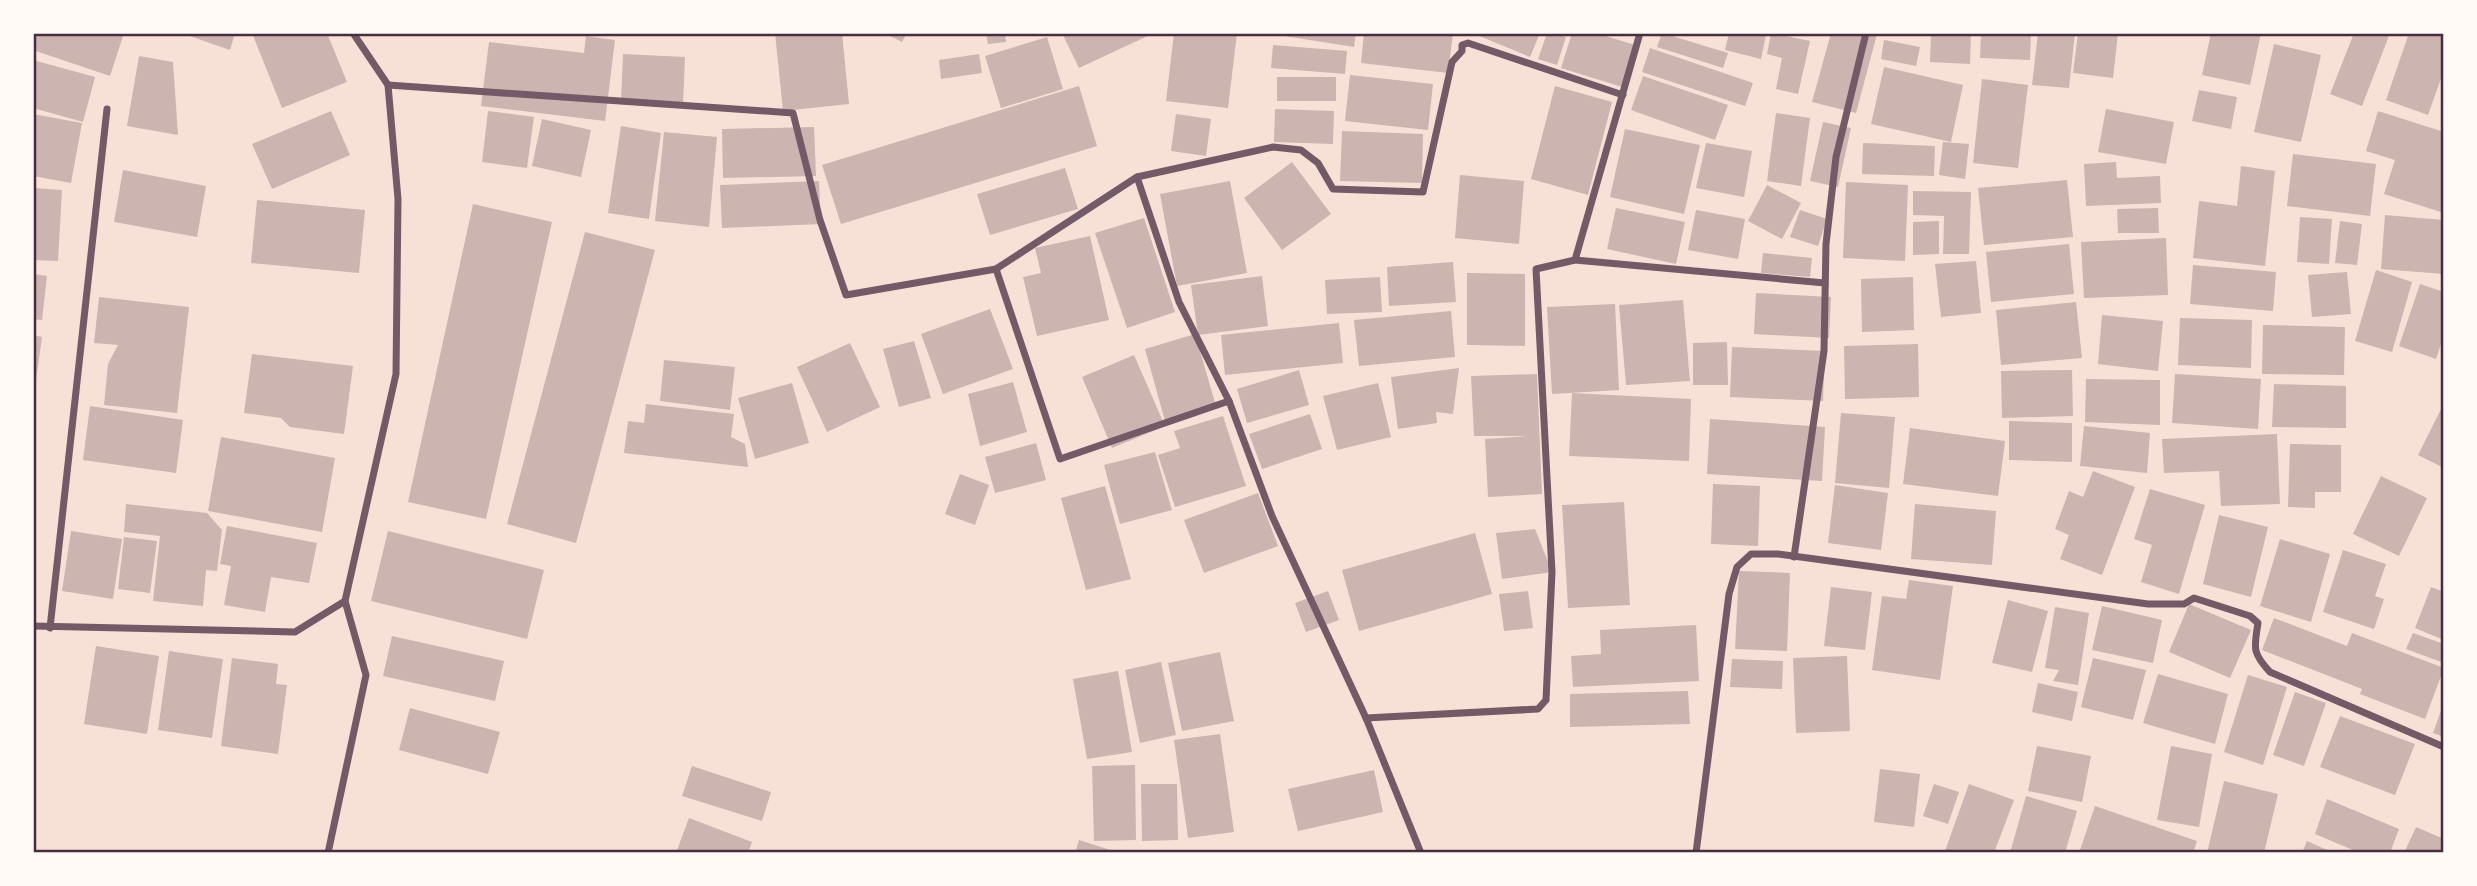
<svg xmlns="http://www.w3.org/2000/svg" width="2477" height="886" font-family="'Roboto Condensed',sans-serif">
<style>
.building{fill:#ccb4b1}
.lines{fill:none;stroke-linecap:round;stroke-linejoin:round}
.minor{stroke:#755966;stroke-width:7}
.neatline{fill:none;stroke:#4a2c40;stroke-width:2.5}
</style>
<rect width="100%" height="100%" fill="#f7e1d7"/>
<g class="building">
<path d="M33 33H124L110 76 33 50Z"/>
<path d="M181 33H235L230 50Z"/>
<path d="M252 33H327L347 82 282 108Z"/>
<path d="M775 33H842L849 104 783 111Z"/>
<path d="M884 33H907L902 42Z"/>
<path d="M986 33H1005L1006 42 988 44Z"/>
<path d="M1062 33H1154L1079 68Z"/>
<path d="M1174 33H1237L1228 108 1166 101Z"/>
<path d="M1265 33H1356L1354 47Z"/>
<path d="M1364 33H1453L1448 73 1361 63Z"/>
<path d="M1472 33H1540L1530 57Z"/>
<path d="M1547 33 1566 37 1557 65 1538 59Z"/>
<path d="M1572 33H1596L1635 45 1622 87 1561 68Z"/>
<path d="M1662 33 1728 53 1723 68 1657 47Z"/>
<path d="M1729 33 1766 35 1761 59 1725 50Z"/>
<path d="M1771 33 1810 41 1798 94 1776 89 1782 58 1767 54Z"/>
<path d="M1831 33 1877 34 1856 113 1812 102Z"/>
<path d="M1931 33H1971L1970 64 1930 62Z"/>
<path d="M1981 33H2031L2030 60 1980 58Z"/>
<path d="M2038 33H2075L2069 88 2032 85Z"/>
<path d="M2078 33H2118L2113 78 2073 73Z"/>
<path d="M2211 33H2261L2250 85 2202 75Z"/>
<path d="M2354 33H2390L2362 106 2330 94Z"/>
<path d="M2409 33H2444V70L2428 115 2386 100Z"/>
<path d="M586 36 615 40 605 121 481 106 489 42 584 53Z"/>
<path d="M1047 37 1063 89 1001 108 985 56Z"/>
<path d="M1884 40 1920 47 1916 66 1881 59Z"/>
<path d="M2274 44 2321 55 2301 142 2254 132Z"/>
<path d="M1273 45 1347 51 1345 74 1271 68Z"/>
<path d="M1650 48 1753 83 1745 106 1642 72Z"/>
<path d="M623 54 685 57 683 105 621 102Z"/>
<path d="M979 54 982 73 941 79 939 60Z"/>
<path d="M139 56 173 62 178 135 127 126Z"/>
<path d="M33 60 95 77 83 122 33 108Z"/>
<path d="M1884 67 1963 85 1951 142 1871 124Z"/>
<path d="M1350 75 1433 84 1428 130 1345 121Z"/>
<path d="M1643 76 1728 105 1715 140 1631 110Z"/>
<rect x="1277" y="77" width="59" height="24"/>
<path d="M1982 79 2028 85 2018 168 1973 163Z"/>
<path d="M1079 86 1097 146 841 224 822 165Z"/>
<path d="M1555 86 1612 102 1588 195 1531 179Z"/>
<path d="M2199 90 2237 97 2231 129 2192 121Z"/>
<path d="M1275 109 1334 111 1333 144 1274 142Z"/>
<path d="M2106 109 2174 122 2166 164 2098 152Z"/>
<path d="M331 111 350 155 272 189 252 144Z"/>
<path d="M488 111 534 117 527 168 482 162Z"/>
<path d="M2378 111 2444 132V213L2384 194 2395 160 2366 151Z"/>
<path d="M1776 113 1810 118 1801 186 1767 181Z"/>
<path d="M33 114 82 123 71 183 33 176Z"/>
<path d="M1176 114 1211 119 1206 156 1171 151Z"/>
<path d="M542 119 591 130 581 177 532 166Z"/>
<path d="M1823 122 1851 128 1838 187 1810 181Z"/>
<path d="M621 126 661 133 649 219 608 213Z"/>
<path d="M814 127 816 176 723 178 722 129Z"/>
<path d="M1625 129 1700 145 1684 214 1610 197Z"/>
<path d="M1342 131 1423 134 1422 183 1340 181Z"/>
<path d="M664 132 717 137 709 227 655 221Z"/>
<path d="M1943 142 1969 144 1965 179 1939 175Z"/>
<path d="M1706 143 1752 151 1744 197 1696 188Z"/>
<path d="M1863 143 1935 146 1934 176 1862 174Z"/>
<path d="M2293 154 2376 164 2370 216 2287 206Z"/>
<path d="M1292 162 1331 214 1282 250 1244 198Z"/>
<path d="M2116 162 2117 178 2160 176 2161 203 2086 206 2084 164Z"/>
<path d="M2241 166 2275 171 2265 266 2193 258 2199 201 2237 206Z"/>
<path d="M1065 168 1078 209 990 235 977 194Z"/>
<path d="M123 170 206 186 197 237 114 222Z"/>
<path d="M1460 175 1524 181 1519 244 1455 238Z"/>
<path d="M2067 180 2073 237 1984 245 1978 188Z"/>
<path d="M819 181 821 224 722 228 720 185Z"/>
<path d="M1230 181 1247 273 1177 286 1160 194Z"/>
<path d="M1846 182 1908 185 1905 261 1843 258Z"/>
<path d="M1767 185 1801 203 1782 239 1748 221Z"/>
<path d="M33 188 62 190 58 261 33 260Z"/>
<path d="M1913 191 1971 192 1969 254H1943L1944 216 1913 215Z"/>
<path d="M257 200 365 210 359 273 251 263Z"/>
<path d="M473 204 552 222 486 519 408 502Z"/>
<path d="M1616 208 1685 222 1676 264 1607 249Z"/>
<path d="M2158 208 2159 233H2118L2117 209Z"/>
<path d="M1696 210 1745 219 1738 259 1688 250Z"/>
<path d="M1800 210 1827 219 1818 246 1790 237Z"/>
<path d="M2385 215 2444 220V274L2381 269Z"/>
<path d="M2300 217 2332 219 2329 264 2297 262Z"/>
<path d="M1144 218 1175 312 1127 328 1095 233Z"/>
<path d="M1939 221V254L1913 255V222Z"/>
<path d="M2340 221 2362 224 2357 265 2335 263Z"/>
<path d="M585 232 655 250 576 543 507 524Z"/>
<path d="M1090 236 1109 320 1037 336 1023 277 1041 273 1035 248Z"/>
<path d="M2166 238 2168 295 2084 298 2081 242Z"/>
<path d="M2069 244 2074 294 1991 302 1986 252Z"/>
<path d="M1763 253 1812 258 1810 277 1761 273Z"/>
<path d="M1976 261 1981 313 1941 317 1935 264Z"/>
<path d="M1453 262 1456 302 1389 306 1387 267Z"/>
<path d="M2193 265 2276 272 2273 311 2190 304Z"/>
<path d="M2376 270 2412 282 2392 352 2355 341Z"/>
<path d="M2347 272 2351 314 2312 317 2308 275Z"/>
<path d="M1467 273 1525 274V346L1467 345Z"/>
<path d="M33 274 47 276 42 320 33 319Z"/>
<path d="M1262 276 1268 326 1198 335 1191 285Z"/>
<path d="M1380 277 1382 312 1327 314 1325 280Z"/>
<path d="M1913 277 1914 330 1862 332 1861 279Z"/>
<path d="M2420 284 2444 292V335L2436 359 2399 346Z"/>
<path d="M1756 293 1831 297 1829 338 1754 334Z"/>
<path d="M99 297 189 307 177 413 104 405 108 364 118 345 94 343Z"/>
<path d="M1683 300 1690 381 1626 385 1619 305Z"/>
<path d="M2076 302 2082 358 2001 365 1996 310Z"/>
<path d="M1615 304 1619 390 1552 394 1547 307Z"/>
<path d="M990 309 1013 369 943 394 921 334Z"/>
<path d="M1451 311 1455 357 1359 366 1354 320Z"/>
<path d="M2102 315 2163 321 2158 371 2098 364Z"/>
<path d="M2180 318 2252 320 2251 368 2178 365Z"/>
<path d="M1339 323 1343 363 1225 375 1221 335Z"/>
<path d="M2263 325 2345 327 2344 375 2262 374Z"/>
<path d="M1195 334 1216 406 1165 421 1145 349Z"/>
<path d="M33 335 42 337 35 388H33Z"/>
<path d="M914 341 931 398 899 407 883 349Z"/>
<path d="M1727 342 1728 385H1693V343Z"/>
<path d="M850 343 880 407 827 432 797 367Z"/>
<path d="M1918 344 1919 397 1845 399 1844 346Z"/>
<path d="M1732 347 1825 351 1823 401 1730 397Z"/>
<path d="M252 354 353 366 344 434 290 427 281 418 244 413Z"/>
<path d="M1134 355 1165 426 1112 448 1082 377Z"/>
<path d="M664 360 735 367 730 410 660 401Z"/>
<path d="M1459 368 1453 414 1436 412 1437 423 1398 429 1391 377Z"/>
<path d="M1299 370 1309 405 1247 423 1237 389Z"/>
<path d="M2072 370 2073 416 2002 418 2001 371Z"/>
<path d="M1537 374 1542 494 1488 497 1485 439 1528 436H1474L1471 376Z"/>
<path d="M2175 374 2261 379 2258 429 2172 423Z"/>
<path d="M2086 379 2160 380V425L2085 422Z"/>
<path d="M1013 382 1027 432 980 446 968 394Z"/>
<path d="M792 383 809 443 755 459 738 398Z"/>
<path d="M1378 383 1391 437 1337 450 1323 396Z"/>
<path d="M2274 384 2346 386V428L2272 427Z"/>
<path d="M1572 393 1691 399 1689 461 1569 456Z"/>
<path d="M2444 403V468L2418 455Z"/>
<path d="M646 404 734 414 731 437 745 444 748 467 624 453 628 421 644 423Z"/>
<path d="M90 406 183 420 176 473 83 460Z"/>
<path d="M1841 413 1895 417 1889 488 1835 483Z"/>
<path d="M1310 414 1322 449 1262 469 1249 434Z"/>
<path d="M1223 416 1246 486 1175 507 1158 455 1180 448 1174 431Z"/>
<path d="M1710 419 1825 427 1822 481 1707 474Z"/>
<path d="M2009 421 2072 423V462L2009 460Z"/>
<path d="M2084 426 2150 433 2147 473 2080 466Z"/>
<path d="M1910 428 2005 441 1998 496 1903 484Z"/>
<path d="M2277 434 2280 504 2221 506 2219 471 2164 473 2162 439Z"/>
<path d="M221 437 335 458 322 532 208 511Z"/>
<path d="M1036 443 1046 480 995 493 985 457Z"/>
<path d="M2290 444 2341 445V492H2315V508L2288 507Z"/>
<path d="M1155 452 1172 510 1120 524 1104 465Z"/>
<path d="M2093 471 2135 487 2102 575 2060 559 2069 535 2055 529 2069 491 2083 497Z"/>
<path d="M960 474 989 485 975 525 945 514Z"/>
<path d="M2381 476 2427 498 2399 556 2353 534Z"/>
<path d="M1713 484 1760 486 1758 546 1711 544Z"/>
<path d="M1835 485 1888 493 1881 550 1828 543Z"/>
<path d="M1105 486 1131 579 1086 590 1061 498Z"/>
<path d="M2150 489 2205 505 2179 594 2141 582 2152 545 2134 539Z"/>
<path d="M1258 493 1278 546 1204 573 1184 520Z"/>
<path d="M1624 502 1630 605 1568 608 1562 505Z"/>
<path d="M126 504 207 513 222 530 217 571 206 570 203 606 153 601 160 536 124 532Z"/>
<path d="M1915 504 1996 511 1992 565 1911 559Z"/>
<path d="M2219 515 2268 527 2251 597 2203 584Z"/>
<path d="M227 526 317 543 309 583 271 577 265 612 224 605 231 566 220 564Z"/>
<path d="M1535 529 1552 572 1502 579 1496 533Z"/>
<path d="M71 531 122 539 113 599 62 591Z"/>
<path d="M388 531 544 570 527 639 371 601Z"/>
<path d="M1475 533 1492 594 1359 631 1342 570Z"/>
<path d="M124 537 157 541 150 593 118 589Z"/>
<path d="M2280 539 2330 554 2311 622 2260 606Z"/>
<path d="M2343 550 2386 564 2375 596 2384 599 2374 629 2323 612Z"/>
<path d="M1739 571 1790 573 1787 651 1735 649Z"/>
<path d="M1909 580 1953 586 1940 680 1872 670 1882 596 1906 599Z"/>
<path d="M1831 587 1872 592 1865 650 1824 646Z"/>
<path d="M2431 587 2444 592V640L2415 628Z"/>
<path d="M1328 591 1339 620 1306 632 1295 603Z"/>
<path d="M1528 591 1533 628 1504 631 1499 594Z"/>
<path d="M2008 600 2048 611 2032 672 1992 663Z"/>
<path d="M2189 604 2251 630 2230 678 2169 652Z"/>
<path d="M2102 606 2162 620 2153 663 2092 650Z"/>
<path d="M2055 607 2089 613 2078 685 2053 681 2059 670 2045 668Z"/>
<path d="M2274 618 2347 646 2352 633 2444 668 2425 719 2360 694 2362 689 2262 650Z"/>
<path d="M1696 625 1699 681 1573 687 1571 656 1601 654 1600 630Z"/>
<path d="M2413 633 2444 644V663L2406 649Z"/>
<path d="M392 636 504 661 495 701 383 676Z"/>
<path d="M96 646 159 656 147 734 84 724Z"/>
<path d="M169 651 223 659 212 738 158 730Z"/>
<path d="M1220 652 1234 721 1182 731 1168 663Z"/>
<path d="M1847 656 1850 731 1796 733 1793 658Z"/>
<path d="M232 658 278 664 276 684 287 685 278 754 221 746Z"/>
<path d="M2093 658 2146 670 2133 720 2081 707Z"/>
<path d="M1732 659 1783 661 1782 689 1730 687Z"/>
<path d="M1161 662 1176 735 1140 743 1125 670Z"/>
<path d="M1118 671 1132 752 1087 759 1073 679Z"/>
<path d="M2158 674 2228 694 2215 744 2143 723Z"/>
<path d="M2248 675 2287 687 2263 765 2224 752Z"/>
<path d="M2038 683 2078 692 2072 721 2032 712Z"/>
<path d="M1688 691 1690 724 1570 727V694Z"/>
<path d="M2295 692 2326 703 2304 766 2273 755Z"/>
<path d="M2443 705H2444V737L2433 733Z"/>
<path d="M410 708 500 732 488 774 399 750Z"/>
<path d="M2340 716 2415 744 2395 795 2320 767Z"/>
<path d="M1220 734 1234 832 1188 838 1174 740Z"/>
<path d="M2037 746 2091 756 2082 802 2028 791Z"/>
<path d="M2171 746 2212 754 2199 827 2157 820Z"/>
<path d="M1135 765 1136 840 1094 841 1092 766Z"/>
<path d="M692 766 771 792 762 821 682 796Z"/>
<path d="M1880 769 1920 774 1914 827 1874 822Z"/>
<path d="M1374 770 1383 812 1298 831 1288 789Z"/>
<path d="M2224 781 2278 794 2264 853H2207Z"/>
<path d="M1141 784H1177L1178 840 1142 841Z"/>
<path d="M1934 784 1959 792 1948 824 1923 816Z"/>
<path d="M1969 784 2014 800 1994 853 1945 851Z"/>
<path d="M2026 796 2077 811 2065 853H2010Z"/>
<path d="M2327 799 2399 829 2390 853H2360L2315 834Z"/>
<path d="M2095 806 2197 841 2193 853H2079Z"/>
<path d="M689 818 752 842 748 853H676Z"/>
<path d="M2416 827 2444 839V853H2404Z"/>
<path d="M1079 840 1117 852V853H1075Z"/>
<path d="M2307 841 2334 853H2302Z"/>
</g>
<g class="lines">
<g class="minor">
<path d="M388 85 793 113 820 220 846 295 996 269 1137 177 1273 147 1301 150 1318 163 1333 189 1423 192 1452 62 1462 51V45L1468 43 1623 95"/>
<path d="M1137 177 1179 302 1229 401 1272 516 1366 718 1421 853"/>
<path d="M1575 260 1825 283"/>
<path d="M996 269 1060 459 1229 401"/>
<path d="M1794 557 1824 351 1826 244 1836 157 1866 33"/>
<path d="M33 626 295 632 345 601 396 374 398 199 388 85 353 33"/>
<path d="M50 628 107 109"/>
<path d="M1366 718 1538 709 1546 700 1552 572 1536 269 1575 260 1640 33"/>
<path d="M328 853 366 675 345 601"/>
<path d="M1696 853 1729 594 1737 567 1751 554H1778L2148 604H2184L2194 598 2250 616 2258 623C2254 648 2252 653 2270 672L2444 747"/>
</g>
</g>
<rect width="2477" height="886" fill="none" stroke="#fffaf5" stroke-width="70"/>
<rect x="35" y="35" width="2407" height="816" class="neatline"/>
</svg>
